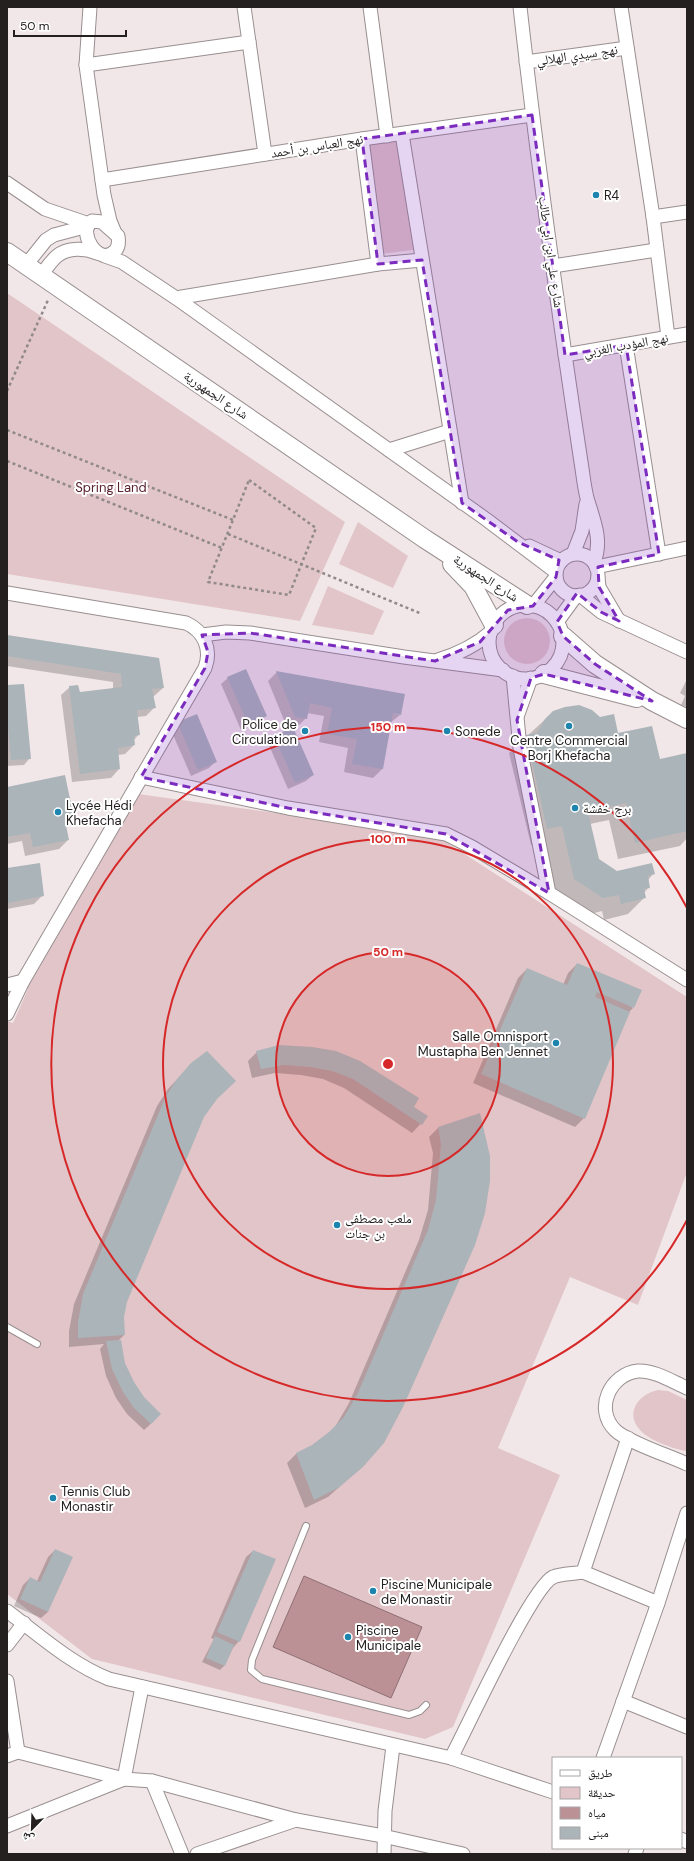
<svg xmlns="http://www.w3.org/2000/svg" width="694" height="1861" font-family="'DM Sans','Noto Naskh Arabic',sans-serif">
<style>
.green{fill:#e2c5c8}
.water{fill:#bb9196;stroke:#8e6f73}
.shadow{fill:#0003}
.building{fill:#abb4b9}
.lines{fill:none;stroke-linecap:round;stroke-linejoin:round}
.lane-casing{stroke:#998f90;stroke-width:8}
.street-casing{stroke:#998f90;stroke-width:15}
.secondary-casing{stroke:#998f90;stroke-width:20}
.path{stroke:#91898a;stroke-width:2.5;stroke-dasharray:3 3;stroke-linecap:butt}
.lane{stroke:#fff;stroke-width:6}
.street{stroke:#fff;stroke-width:13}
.secondary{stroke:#fff;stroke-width:18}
.marked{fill:#7b2cbf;fill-opacity:0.2;stroke:#7b2cbf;stroke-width:3;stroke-dasharray:8 5;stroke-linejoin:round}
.ring{fill:none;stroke:#d62828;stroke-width:2}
.poi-dot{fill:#1d84ad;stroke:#fff;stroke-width:1.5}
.labels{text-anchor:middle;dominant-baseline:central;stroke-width:4;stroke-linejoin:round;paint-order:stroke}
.street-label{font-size:13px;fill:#242020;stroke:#fff}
.poi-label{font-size:13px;fill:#242020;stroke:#fff;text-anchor:start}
.park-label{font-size:13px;fill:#5a232d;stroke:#fff}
.centre{fill:#d62828;stroke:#fff;stroke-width:2}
.ring-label{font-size:12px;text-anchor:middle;font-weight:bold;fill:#d62828;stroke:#fff;stroke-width:4;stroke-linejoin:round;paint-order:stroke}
</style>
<rect width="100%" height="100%" fill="#f2e7e8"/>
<g class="green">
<path d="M404 130 420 249 381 254 365 135Z"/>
<path d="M7 293 345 522 300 621 7 574Z"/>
<path d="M358 522 408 556 393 588 339 564Z"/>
<path d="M328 586 384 611 373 635 312 625Z"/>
<circle cx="527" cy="641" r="23"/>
<path d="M138 794 298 816 441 839 687 997V1172L638 1305 570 1277 498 1448 560 1475 453 1727 425 1739 92 1659 7 1594V1021L13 1023 28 989 23 986Z"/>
<path d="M658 1390 668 1391 687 1400V1451C675 1450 649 1440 641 1431 624 1414 638 1394 658 1390Z"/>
</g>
<path class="water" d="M304 1576 422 1627 391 1698 273 1647Z"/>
<g class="shadow">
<path d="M7 636 163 688 153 697 154 708 146 716 137 717 139 734 134 740V745L125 754 118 755 119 769 111 778 72 782 61 695 70 687 79 693 113 689V682L7 666Z"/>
<path d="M277 672 400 715 390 723 382 769 373 778 344 772 348 748 319 742 324 716 307 713 306 718 297 727 286 725 268 681Z"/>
<path d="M228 678 266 716 259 722 241 730 221 684Z"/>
<path d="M687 679V707L681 705 685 696 680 693Z"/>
<path d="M7 686 30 758 24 765 7 766Z"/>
<path d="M553 712 618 734 659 760 687 754V838L680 846 618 859 609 820 590 824 598 860 616 872 653 874 648 880 649 887 644 893 645 897 628 914 604 920 602 911 586 915 557 896 545 842 531 845 509 753Z"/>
<path d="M178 723 216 761 209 768 191 776 171 730Z"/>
<path d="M275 737 313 775 306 781 288 789 268 743Z"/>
<path d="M7 788 72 818 65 826 68 840 59 849 25 856 22 841 7 844Z"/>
<path d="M7 869 43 895 34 904 7 909Z"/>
<path d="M577 964 633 1008 628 1013 584 1118 575 1127 473 1083 518 978 527 969 563 985 568 973Z"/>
<path d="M312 1048 413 1107 427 1117 412 1133 344 1088 323 1079 301 1075 275 1073 252 1078 248 1061 257 1052Z"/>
<path d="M183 1073 214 1100 203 1116 126 1302 123 1317 124 1335 118 1341 124 1364 154 1421 144 1430 127 1414 116 1398 106 1376 100 1349 104 1344 69 1347V1331L74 1304 157 1106 168 1089Z"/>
<path d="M480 1114 362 1467 328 1497 305 1508 287 1463 296 1454 313 1446 328 1434 335 1427 349 1403 419 1240 428 1210 433 1153 429 1137 438 1128Z"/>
<path d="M55 1550 48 1612 41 1618 14 1606 23 1585 30 1578 37 1581 48 1557Z"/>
<path d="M253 1551 239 1641 233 1648 224 1666 220 1670 202 1662 214 1639 211 1638 246 1557Z"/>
</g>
<g class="building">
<path d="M7 635 159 658 164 688 152 689 156 708 137 710 140 735 134 736 135 745 118 748 120 769 80 774 69 686 78 685 80 692 122 687 121 674 7 656Z"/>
<path d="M246 669 267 716 248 724 227 677Z"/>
<path d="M276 671 405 694 401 715 393 713 383 769 352 764 357 739 327 734 332 708 310 703 307 719 295 717Z"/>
<path d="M24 684 31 759 11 760 7 715V685Z"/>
<path d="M579 705 592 710 600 717 614 714 618 733 652 726 660 759 687 753V831L635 843 626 803 588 812 599 859 617 871 652 863 655 874 648 876 650 888 644 889 646 898 621 904 619 895 603 898 574 879 562 826 547 829 526 735 537 733 545 719 553 711 565 707Z"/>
<path d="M197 714 217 762 198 770 177 722Z"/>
<path d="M293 727 314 775 295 783 274 736Z"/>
<path d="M65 775 74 818 65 820 69 840 33 847 30 833 7 837V787Z"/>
<path d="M40 863 44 896 7 903V868Z"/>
<path d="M577 963 642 990 634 1008 597 992 595 997 630 1012 585 1119 481 1074 527 968 567 985Z"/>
<path d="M279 1045 312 1047 336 1051 360 1061 419 1098 414 1107 428 1116 422 1125 353 1079 332 1071 310 1067 284 1065 261 1069 256 1051Z"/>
<path d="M207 1051 236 1081 217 1099 204 1117 127 1302 124 1317 125 1335 78 1338V1322L83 1294 166 1096 177 1079 191 1063Z"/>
<path d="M480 1113 490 1156V1181L485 1213 475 1245 403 1407 384 1443 363 1467 338 1488 314 1500 296 1453 312 1445 329 1432 344 1417 358 1393 428 1230 436 1200 441 1144 438 1127Z"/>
<path d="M121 1340 125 1363 134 1382 144 1397 161 1414 151 1424 134 1408 123 1392 112 1369 106 1341Z"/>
<path d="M55 1549 73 1557 48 1612 20 1599 30 1577 40 1582Z"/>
<path d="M253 1550 276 1559 240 1642 217 1632Z"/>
<path d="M215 1636 234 1645 225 1666 206 1658Z"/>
</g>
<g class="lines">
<g class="lane-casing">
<g id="lane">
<path d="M7 1327 37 1344"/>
<path d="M306 1526 252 1660 251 1670 262 1679 409 1715 420 1711 426 1705"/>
</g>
</g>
<g class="street-casing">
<g id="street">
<path d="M90 7 86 65 104 195 110 221 115 233"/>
<path d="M244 7 265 154"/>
<path d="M370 7 387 136"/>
<path d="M520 7C537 159 558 311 581 462 583 474 584 486 587 498 593 519 603 540 594 562"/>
<path d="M621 7 653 217 668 337"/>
<path d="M526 62 627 48"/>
<path d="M86 65 249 42"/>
<path d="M402 134 462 503"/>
<path d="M362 139 378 264"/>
<path d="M102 180 362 139 532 115"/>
<path d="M7 183 45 209 89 224"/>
<path d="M653 217 687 212"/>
<path d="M92 221 102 222 118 236C119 242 119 247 115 251 99 268 76 231 92 221Z"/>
<path d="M105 256 122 262 176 298 487 520 556 572"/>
<path d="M26 265 46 240 54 235 88 226"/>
<path d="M553 266 656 250"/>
<path d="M41 275C46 269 51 261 57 256 68 247 85 248 97 253"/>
<path d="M176 298 378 264 422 260"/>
<path d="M626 345 659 554"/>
<path d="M565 355 687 334"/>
<path d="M389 450 450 431"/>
<path d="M529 546 561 561"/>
<path d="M573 554 582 531 586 504"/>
<circle cx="577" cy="575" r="21"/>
<path d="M596 567 687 548"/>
<path d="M598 577 599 587 619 621"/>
<path d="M7 593 186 623C204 631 212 649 205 668L23 981 7 1014"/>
<path d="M580 595 601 612 687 652"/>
<circle cx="526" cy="642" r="37"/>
<path d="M533 606 556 577"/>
<path d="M557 622 576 596"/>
<path d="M202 635 226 632 250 633 404 657 503 670"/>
<path d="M438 660C458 654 475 646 491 632"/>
<path d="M513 676 520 748 549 893"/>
<path d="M518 714 531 678"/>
<path d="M141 777 288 808 446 834 472 847 549 893 687 980"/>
<path d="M7 985 23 981"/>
<path d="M687 1388C673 1382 654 1370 638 1371 610 1374 594 1409 615 1430 627 1442 670 1456 687 1464"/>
<path d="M583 1572 658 1603"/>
<path d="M7 1611C39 1635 71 1664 109 1679L451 1758 553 1792"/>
<path d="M7 1645 24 1623"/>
<path d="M7 1681 18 1752 7 1756"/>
<path d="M623 1701 687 1727"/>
<path d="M18 1752 124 1779 152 1781 296 1820 383 1836 463 1854"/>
<path d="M451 1758C467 1728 531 1588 553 1577 562 1573 574 1574 583 1572L628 1438"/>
<path d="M603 1758 658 1603 687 1513"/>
<path d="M124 1779 142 1687"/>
<path d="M152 1781 182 1854"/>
<path d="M7 1826 124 1779"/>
<path d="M681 1839 687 1842"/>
<path d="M197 1854 296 1820"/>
<path d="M384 1854 385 1811 393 1746"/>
<path d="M635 1854 637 1848"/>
</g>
</g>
<g class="secondary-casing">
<g id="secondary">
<path d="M7 252 425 539 527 605"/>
<path d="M452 564 473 586 494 625"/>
<path d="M563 636 595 664 652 701 687 719"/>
<path d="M544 674 637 698"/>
</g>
</g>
<g class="path">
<path d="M7 391 48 300"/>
<path d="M7 430 233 520"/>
<path d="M7 461 222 548"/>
<path d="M249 480 316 528 289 595 208 582Z"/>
<path d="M228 534 422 614"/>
</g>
<use href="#lane" class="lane"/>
<use href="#street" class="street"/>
<use href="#secondary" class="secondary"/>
</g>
<path class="marked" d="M532 115 565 355 626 345 659 554 598 567 599 587 619 621 601 612 577 593 557 622 563 636 595 664 652 701 544 674 531 678 517 720 549 893 446 834 288 808 141 777 205 668 208 652 202 635 250 633 435 661 480 642 508 610 533 606 556 577 559 560 518 542 462 503 422 260 378 264 362 139Z"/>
<circle cx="388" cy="1064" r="112" fill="#d62828" fill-opacity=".12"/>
<g class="ring">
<circle cx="388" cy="1064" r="112"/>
<circle cx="388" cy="1064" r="225"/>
<path d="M687 1220A337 337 0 1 1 687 908"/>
</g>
<g class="poi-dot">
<circle cx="596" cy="195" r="4"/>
<circle cx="569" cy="726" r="4"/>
<circle cx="305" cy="731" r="4"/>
<circle cx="447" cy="731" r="4"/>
<circle cx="575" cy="808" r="4"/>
<circle cx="58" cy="812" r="4"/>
<circle cx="556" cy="1043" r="4"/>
<circle cx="337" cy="1225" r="4"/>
<circle cx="53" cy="1498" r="4"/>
<circle cx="373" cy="1591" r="4"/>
<circle cx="348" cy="1637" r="4"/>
</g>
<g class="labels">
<g class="street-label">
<text transform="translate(577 55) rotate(-8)">نهج سيدي الهلالي</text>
<text transform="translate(317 146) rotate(-9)">نهج العباس بن أحمد</text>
<text transform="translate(551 252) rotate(82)">شارع علي ابن ابي طالب</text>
<text transform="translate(626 345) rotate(-10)">نهج المؤدب الغربي</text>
<text transform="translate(216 395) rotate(34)">شارع الجمهورية</text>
<text transform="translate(486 578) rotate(33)">شارع الجمهورية</text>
</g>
<g class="poi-label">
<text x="604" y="195">R4</text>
<text x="297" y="724" text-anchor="end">Police de<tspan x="297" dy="15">Circulation</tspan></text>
<text x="455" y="731">Sonede</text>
<text x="569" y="740" text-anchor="middle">Centre Commercial<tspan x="569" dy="15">Borj Khefacha</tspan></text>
<text x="66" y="805">Lycée Hédi<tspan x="66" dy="15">Khefacha</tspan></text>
<text x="583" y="808">برج خفشة</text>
<text x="548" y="1036" text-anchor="end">Salle Omnisport<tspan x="548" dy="15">Mustapha Ben Jennet</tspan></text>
<text x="345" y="1218">ملعب مصطفى<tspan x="345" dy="15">بن جنات</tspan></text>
<text x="61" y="1491">Tennis Club<tspan x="61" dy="15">Monastir</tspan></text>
<text x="381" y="1584">Piscine Municipale<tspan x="381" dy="15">de Monastir</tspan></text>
<text x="356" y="1630">Piscine<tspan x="356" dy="15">Municipale</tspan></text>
</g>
<g class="park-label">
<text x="111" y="487">Spring Land</text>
</g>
</g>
<circle cx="388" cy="1064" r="6" class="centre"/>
<g class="ring-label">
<text x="388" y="731">150 m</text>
<text x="388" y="843">100 m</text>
<text x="388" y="956">50 m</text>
</g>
<rect width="694" height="1861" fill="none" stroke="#242020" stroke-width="16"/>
<rect x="552" y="1757" width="130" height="92" fill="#ffffff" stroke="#a7a6a6"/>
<rect x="560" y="1770" width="20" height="6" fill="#ffffff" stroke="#a7a6a6"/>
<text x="588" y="1777" font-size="12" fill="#242020">طريق</text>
<rect x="560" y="1787" width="20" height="12" fill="#e2c5c8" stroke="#a7a6a6"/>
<text x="588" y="1797" font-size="12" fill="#242020">حديقة</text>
<rect x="560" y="1807" width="20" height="12" fill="#bb9196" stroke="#a7a6a6"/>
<text x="588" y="1817" font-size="12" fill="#242020">مياه</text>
<rect x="560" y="1827" width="20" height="12" fill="#abb4b9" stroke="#a7a6a6"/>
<text x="588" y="1837" font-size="12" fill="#242020">مبنى</text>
<g transform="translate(32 1829) rotate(203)" stroke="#ffffff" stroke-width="3" paint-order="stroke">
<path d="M0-3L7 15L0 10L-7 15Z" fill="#242020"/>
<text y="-6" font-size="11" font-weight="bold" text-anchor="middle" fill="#242020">ش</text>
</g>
<path d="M14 30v6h112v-6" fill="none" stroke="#242020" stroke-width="2"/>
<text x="20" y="30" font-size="12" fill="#242020" stroke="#ffffff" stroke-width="3" paint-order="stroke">50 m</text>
</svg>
